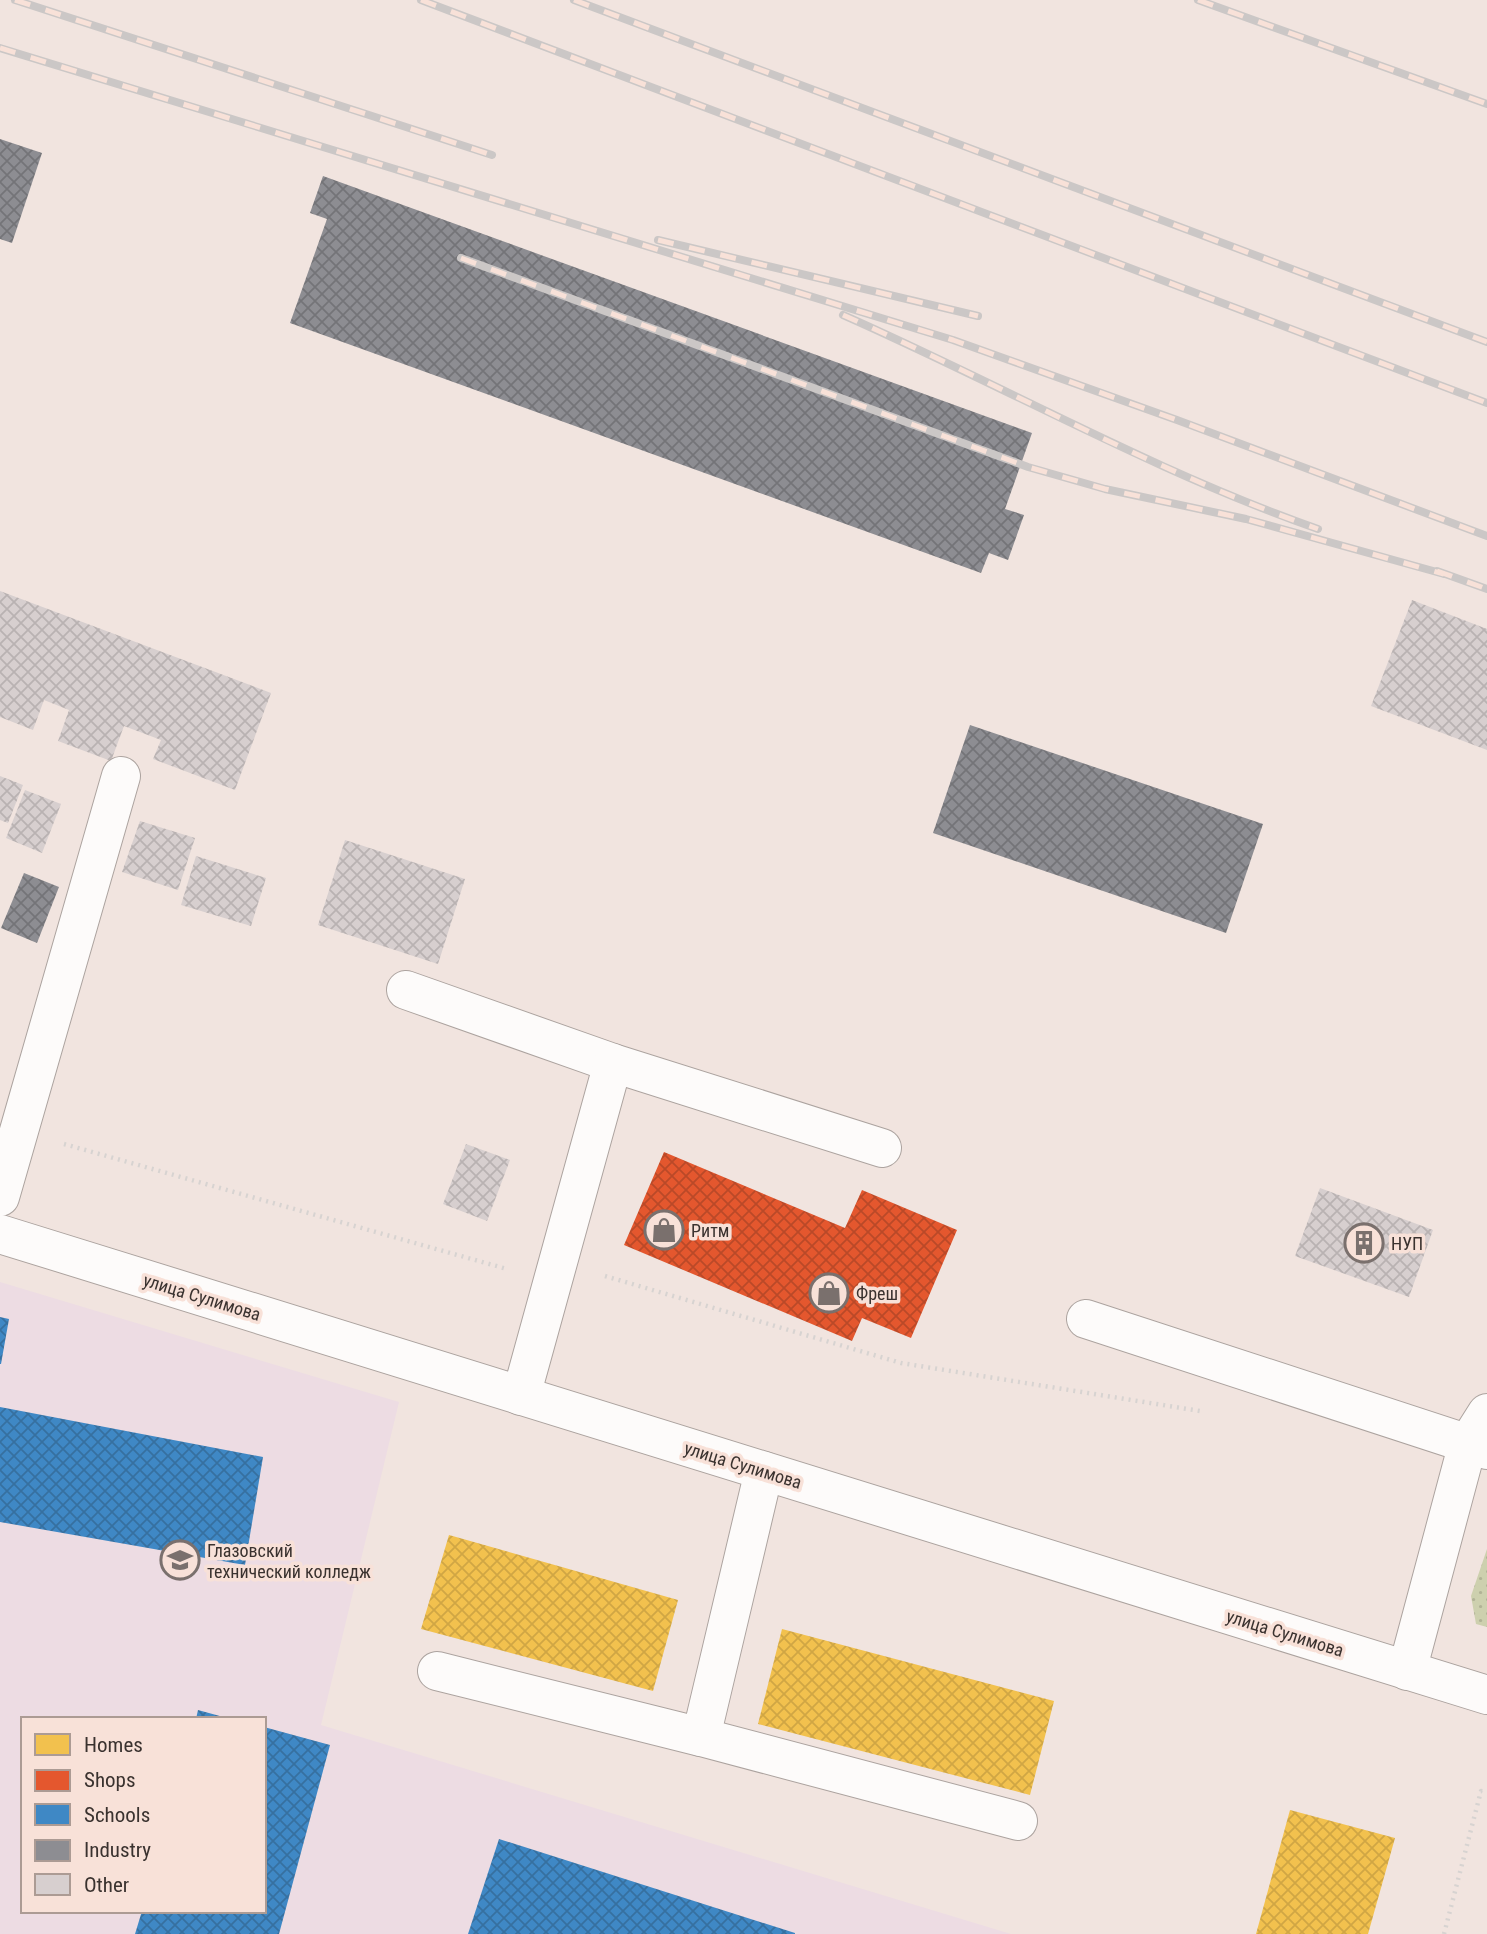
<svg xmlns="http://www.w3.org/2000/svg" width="1487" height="1934" font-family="'Roboto Condensed',sans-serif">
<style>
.education{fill:#eddce3;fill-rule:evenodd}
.grass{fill:url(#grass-dots)}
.homes{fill:url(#homes-cross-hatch)}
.shops{fill:url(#shops-cross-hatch)}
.schools{fill:url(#schools-cross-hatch)}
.industry{fill:url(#industry-cross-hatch)}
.building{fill:url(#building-cross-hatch)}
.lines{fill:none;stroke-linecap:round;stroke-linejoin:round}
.minor-casing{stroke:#aca39f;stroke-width:40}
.major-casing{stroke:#aca39f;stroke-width:40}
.path{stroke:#d7d3d1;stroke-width:4.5;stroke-dasharray:2 5;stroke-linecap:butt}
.minor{stroke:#fdfbfa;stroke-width:38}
.major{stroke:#fdfbfa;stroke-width:38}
.rail-casing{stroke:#cbc7c6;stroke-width:8}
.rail{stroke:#f8e1d8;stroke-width:5;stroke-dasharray:16;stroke-linecap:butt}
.labels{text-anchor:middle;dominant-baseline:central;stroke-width:7;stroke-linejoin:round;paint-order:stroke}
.poi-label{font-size:18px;fill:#3a322f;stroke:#f8e1d8;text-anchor:start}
.street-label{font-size:18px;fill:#3a322f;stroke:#f8e1d8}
</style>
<defs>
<pattern id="grass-dots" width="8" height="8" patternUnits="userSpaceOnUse" patternTransform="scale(1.75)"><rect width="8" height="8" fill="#cdd0ae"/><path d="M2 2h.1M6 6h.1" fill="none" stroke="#b1b396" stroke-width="1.8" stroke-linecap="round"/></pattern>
<pattern id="homes-cross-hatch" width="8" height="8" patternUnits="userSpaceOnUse" patternTransform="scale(1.75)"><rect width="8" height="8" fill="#f2c14e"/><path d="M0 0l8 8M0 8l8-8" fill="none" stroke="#d0a644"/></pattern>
<pattern id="shops-cross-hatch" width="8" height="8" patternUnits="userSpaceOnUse" patternTransform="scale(1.75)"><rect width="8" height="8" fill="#e4572e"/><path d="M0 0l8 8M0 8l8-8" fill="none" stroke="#ba4928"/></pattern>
<pattern id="schools-cross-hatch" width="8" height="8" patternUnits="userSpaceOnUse" patternTransform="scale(1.75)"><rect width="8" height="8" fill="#3f88c5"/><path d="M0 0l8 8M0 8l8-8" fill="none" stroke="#3670a0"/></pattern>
<pattern id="industry-cross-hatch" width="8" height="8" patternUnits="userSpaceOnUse" patternTransform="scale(1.75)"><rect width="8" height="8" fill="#8d8d92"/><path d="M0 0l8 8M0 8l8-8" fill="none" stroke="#747478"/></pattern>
<pattern id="building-cross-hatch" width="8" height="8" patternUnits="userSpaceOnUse" patternTransform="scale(1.75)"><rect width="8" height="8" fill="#d7cfcf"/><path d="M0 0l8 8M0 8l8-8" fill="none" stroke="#b9b2b2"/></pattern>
</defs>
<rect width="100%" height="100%" fill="#f1e4df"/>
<path class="education" d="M0 1282 399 1402 321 1725 1011 1934H0ZM23 1719H264V1911H23Z"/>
<path class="grass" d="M1487 1549V1627L1476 1624 1471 1596Z"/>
<g class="homes">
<path d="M449 1535 678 1600 653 1691 421 1629Z"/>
<path d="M782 1629 1054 1701 1030 1795 758 1724Z"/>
<path d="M1290 1810 1395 1838 1368 1934H1256Z"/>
</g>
<path class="shops" d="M664 1152 845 1228 862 1190 957 1230 911 1338 862 1318 852 1341 624 1245Z"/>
<g class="schools">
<path d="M0 1317 9 1319 1 1364H0Z"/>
<path d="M0 1407 263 1457 245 1565 0 1522Z"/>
<path d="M198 1710 227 1718V1719H196Z"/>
<path d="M264 1727 330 1745 279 1934H135L142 1911H264Z"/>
<path d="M499 1839 795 1933V1934H468Z"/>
</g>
<g class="industry">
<path d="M0 139 42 153 12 243 0 239Z"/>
<path d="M323 176 1032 433 1005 509 1024 515 1008 560 989 553 981 573 290 323 327 219 310 213Z"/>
<path d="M970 725 1263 824 1226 933 933 833Z"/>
<path d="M24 873 59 887 37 943 1 928Z"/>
</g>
<g class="building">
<path d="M0 591 271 693 235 790 153 759 161 740 124 726 111 761 58 741 69 710 44 700 33 730 0 717Z"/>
<path d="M1412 600 1487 629V750L1371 706Z"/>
<path d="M0 776 23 785 8 823 0 820Z"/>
<path d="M25 790 61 804 42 853 6 838Z"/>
<path d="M140 821 195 838 178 890 122 872Z"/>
<path d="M345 840 465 879 438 964 318 925Z"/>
<path d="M196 856 266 878 251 926 181 905Z"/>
<path d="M466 1144 510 1160 487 1221 443 1204Z"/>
<path d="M1320 1188 1433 1230 1409 1297 1295 1256Z"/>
</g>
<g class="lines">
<g class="minor-casing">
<g id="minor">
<path d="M406 990 613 1063 882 1148"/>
<path d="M0 1197 121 776"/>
<path d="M1086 1319 1487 1450"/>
<path d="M521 1396 613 1063"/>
<path d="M437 1671 701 1737 764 1471"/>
<path d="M1407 1671 1468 1443 1487 1413"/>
<path d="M701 1737 1018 1821"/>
</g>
</g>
<g class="major-casing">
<path id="major" d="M0 1234 1487 1695"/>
</g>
<g class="path">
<path d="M64 1144 507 1269"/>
<path d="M605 1276 901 1363 1200 1411"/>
<path d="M1444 1934 1481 1791 1487 1792"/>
</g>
<use href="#minor" class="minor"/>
<use href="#major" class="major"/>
<g class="rail-casing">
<g id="rail">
<path d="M15 0 492 155"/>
<path d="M421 0 1487 403"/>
<path d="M574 0 1487 342"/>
<path d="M1198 0 1487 104"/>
<path d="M0 48 953 340 1177 420 1487 536"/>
<path d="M658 240 978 316"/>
<path d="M461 258 1028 467 1105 489 1246 519 1444 574"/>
<path d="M843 315C1002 385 1153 471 1318 529"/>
<path d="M1437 571 1487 589"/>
</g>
</g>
<use href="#rail" class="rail"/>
</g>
<defs>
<g id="shop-ring" transform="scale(2.0125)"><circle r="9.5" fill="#f8e1d8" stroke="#7a706d" stroke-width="1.5"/><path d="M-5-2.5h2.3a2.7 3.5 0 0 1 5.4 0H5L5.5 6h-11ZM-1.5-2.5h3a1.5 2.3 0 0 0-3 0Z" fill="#7a706d"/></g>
<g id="building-ring" transform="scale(2.0125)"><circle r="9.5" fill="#f8e1d8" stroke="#7a706d" stroke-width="1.5"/><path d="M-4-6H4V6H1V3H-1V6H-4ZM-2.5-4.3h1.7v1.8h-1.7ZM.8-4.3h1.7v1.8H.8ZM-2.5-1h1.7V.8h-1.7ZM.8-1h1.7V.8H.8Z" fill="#7a706d"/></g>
<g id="university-ring" transform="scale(2.0125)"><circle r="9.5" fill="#f8e1d8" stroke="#7a706d" stroke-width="1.5"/><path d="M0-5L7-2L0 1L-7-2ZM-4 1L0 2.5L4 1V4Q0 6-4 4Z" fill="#7a706d"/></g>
</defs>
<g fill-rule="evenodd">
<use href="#shop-ring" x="664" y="1230"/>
<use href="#building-ring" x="1364" y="1243"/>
<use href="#shop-ring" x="829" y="1293"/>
<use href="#university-ring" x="180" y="1560"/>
</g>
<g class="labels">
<g class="poi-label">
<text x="691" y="1230">Ритм</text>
<text x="1391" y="1243">НУП</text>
<text x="856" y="1293">Фреш</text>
<text x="207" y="1550">Глазовский<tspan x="207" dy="21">технический колледж</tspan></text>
</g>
<g class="street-label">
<text transform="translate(202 1297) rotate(17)">улица Сулимова</text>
<text transform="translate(743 1465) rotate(17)">улица Сулимова</text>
<text transform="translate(1285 1633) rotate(17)">улица Сулимова</text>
</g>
</g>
<rect x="21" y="1717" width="245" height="196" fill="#f8e1d8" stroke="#ac9b94" stroke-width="2"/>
<rect x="35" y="1734" width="35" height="21" fill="#f2c14e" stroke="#ac9b94" stroke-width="2"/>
<text x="84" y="1752" font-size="21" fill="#3a322f">Homes</text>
<rect x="35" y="1770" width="35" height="21" fill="#e4572e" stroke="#ac9b94" stroke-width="2"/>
<text x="84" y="1787" font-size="21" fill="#3a322f">Shops</text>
<rect x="35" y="1804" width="35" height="21" fill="#3f88c5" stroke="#ac9b94" stroke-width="2"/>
<text x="84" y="1822" font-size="21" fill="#3a322f">Schools</text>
<rect x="35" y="1840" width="35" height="21" fill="#8d8d92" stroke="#ac9b94" stroke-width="2"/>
<text x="84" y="1857" font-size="21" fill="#3a322f">Industry</text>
<rect x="35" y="1874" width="35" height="21" fill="#d7cfcf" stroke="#ac9b94" stroke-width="2"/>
<text x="84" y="1892" font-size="21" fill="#3a322f">Other</text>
</svg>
